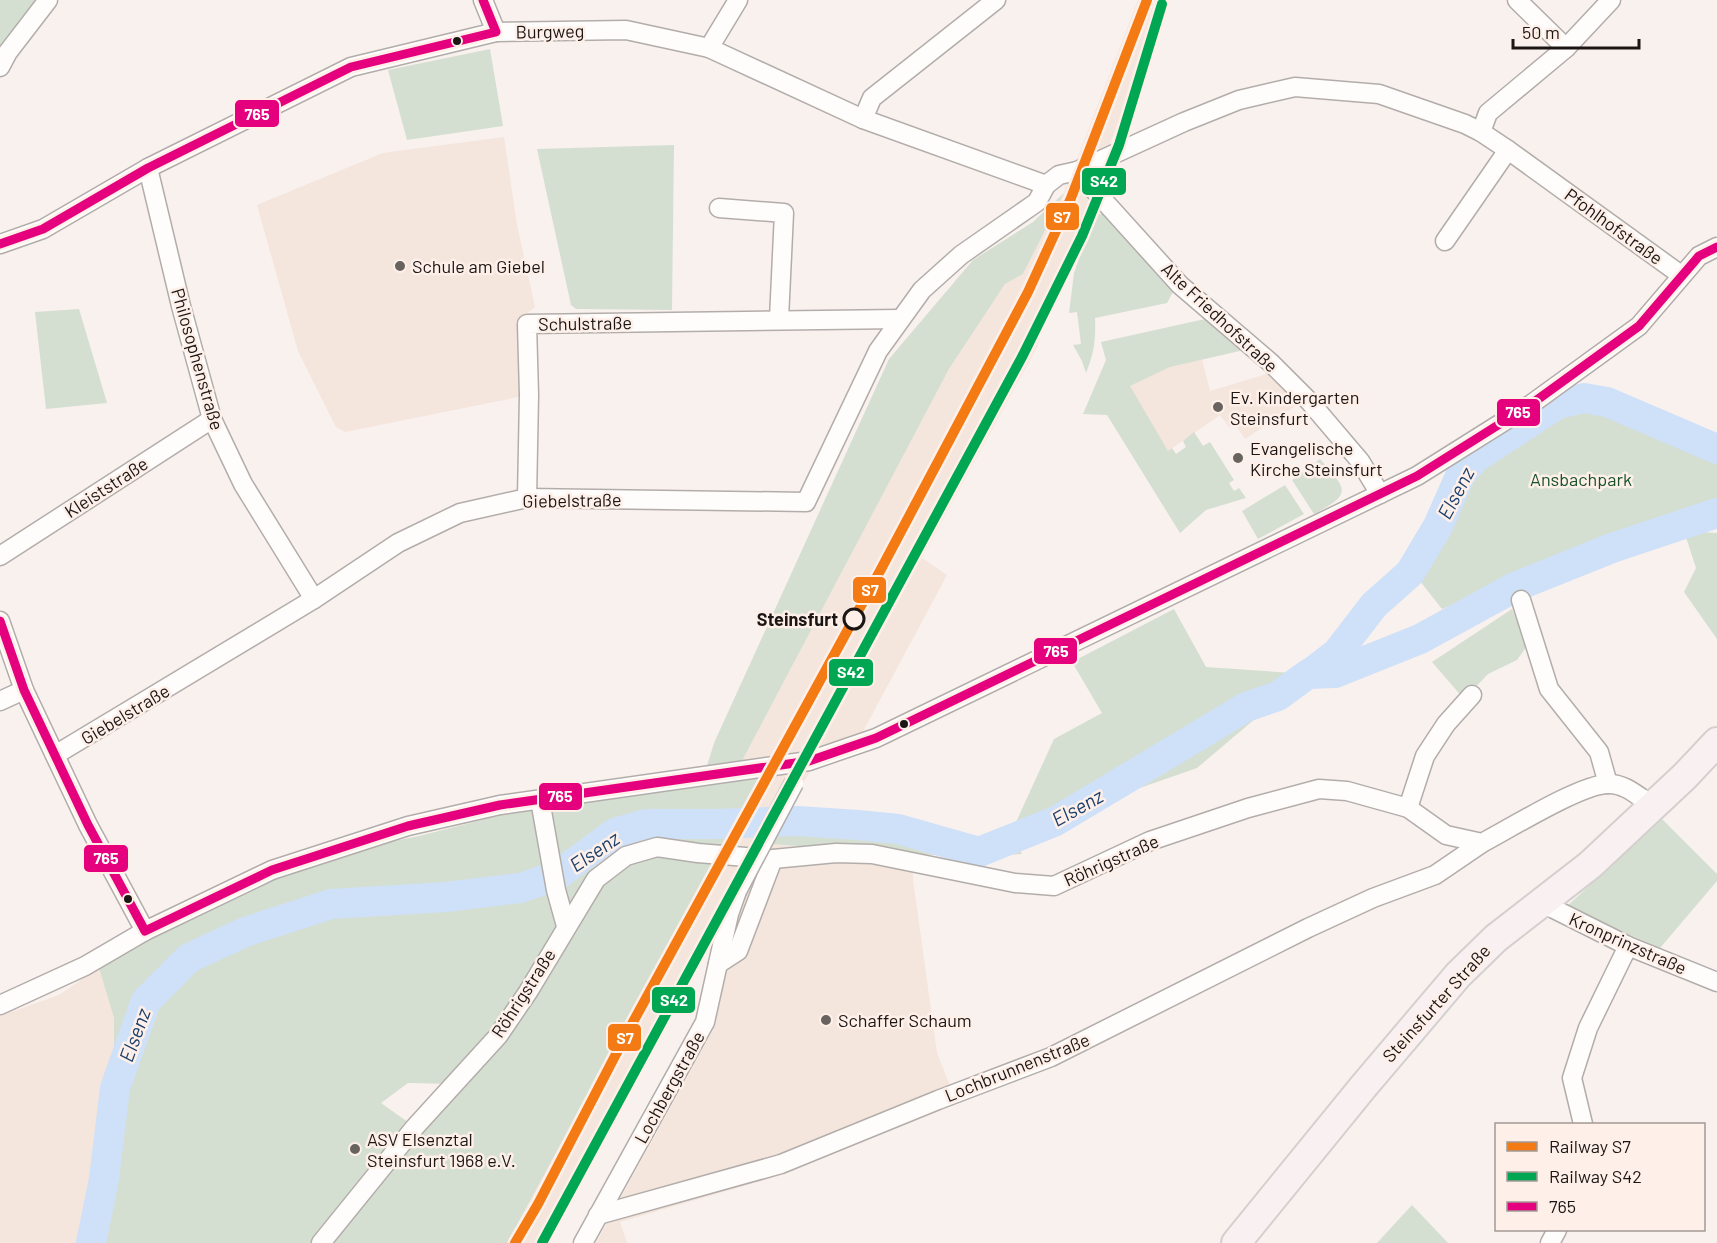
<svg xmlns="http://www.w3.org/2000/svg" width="1717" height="1243" font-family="Barlow,sans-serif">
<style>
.built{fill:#f4e5dd}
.green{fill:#d4dfd1;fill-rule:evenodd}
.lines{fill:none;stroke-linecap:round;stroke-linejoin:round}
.river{stroke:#cfe0f9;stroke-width:30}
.minor-casing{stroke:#b3adaa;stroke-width:21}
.primary-casing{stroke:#d4d0ce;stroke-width:32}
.minor{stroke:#fefdfc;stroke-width:18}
.primary{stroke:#f8f0f1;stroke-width:28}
.minor-bridge-casing{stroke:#b3adaa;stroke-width:21;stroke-linecap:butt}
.minor-bridge{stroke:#fefdfc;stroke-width:18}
.bus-1-casing{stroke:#fef0e9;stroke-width:14}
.bus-1{stroke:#e5007d;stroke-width:9}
.rail-1-casing{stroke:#fef0e9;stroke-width:15}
.rail-2-casing{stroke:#fef0e9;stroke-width:15}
.rail-1{stroke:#f47a14;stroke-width:10}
.rail-2{stroke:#00a651;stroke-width:10}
.bus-dot{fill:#1b1614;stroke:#fef0e9;stroke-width:2}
.poi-dot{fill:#696360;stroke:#fef0e9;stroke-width:2}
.stop-dot{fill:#fef0e9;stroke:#1b1614;stroke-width:3}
.labels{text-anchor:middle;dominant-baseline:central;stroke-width:5;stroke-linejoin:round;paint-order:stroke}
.street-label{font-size:18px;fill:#1b1614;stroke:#fef0e9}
.poi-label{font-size:18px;fill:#1b1614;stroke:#fef0e9;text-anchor:start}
.park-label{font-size:18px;fill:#175229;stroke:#fef0e9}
.stop-label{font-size:18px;font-weight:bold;fill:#1b1614;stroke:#fef0e9;text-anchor:end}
.water-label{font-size:20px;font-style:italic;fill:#1b406e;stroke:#fef0e9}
.line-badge{stroke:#fef0e9;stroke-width:2}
.badge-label{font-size:16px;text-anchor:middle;font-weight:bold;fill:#fff}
</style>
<rect width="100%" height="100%" fill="#f9f1ee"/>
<g class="built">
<path d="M1138 0H1162L1150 38 1089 199 1037 347 922 558 947 575 860 737 814 765 786 812 771 844 912 854 913 880 937 1053 956 1101 785 1174 620 1222 627 1243H596L713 1030 718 994V936L659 1022 541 1243H507L760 777 739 780 743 759 949 369 1005 284 1023 274 1064 193Z"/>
<path d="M504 137 517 225 535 307 519 319 524 365 523 396 345 432 336 427 298 351 257 205 383 153Z"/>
<path d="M1202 359 1210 391 1270 373 1297 405 1245 439 1235 424 1229 427 1220 415 1168 451 1129 386 1170 367Z"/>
<path d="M99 968 114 1018V1054L77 1243H0V1016L59 995Z"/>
</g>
<g class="green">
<path d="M0 0H40L0 47Z"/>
<path d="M490 49 503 126 407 140 388 70Z"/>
<path d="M674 145 672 310 576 309 571 305 537 149Z"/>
<path d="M1064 193 1023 274 1005 284 949 369 743 759 739 779 761 776 507 1243H77L114 1054V1018L99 968 171 927 270 878 355 849 419 836 517 811 701 785 714 743 889 359 973 260 1033 222ZM408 1083 453 1084 415 1127 381 1103Z"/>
<path d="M1094 214H1104L1175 288 1167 303 1095 318C1096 339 1094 354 1086 373L1082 361 1073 345 1081 344 1077 312 1069 313 1074 273Z"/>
<path d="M79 309 107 403 46 409 35 312Z"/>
<path d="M1205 319 1244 350 1170 367 1130 386 1168 451 1172 448 1176 454 1186 447 1183 441 1194 432 1203 446 1210 442 1234 480 1229 483 1234 491 1239 488 1246 498 1206 510 1180 533 1107 415 1083 414 1106 360 1101 342Z"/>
<path d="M1585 402 1717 461V507L1669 522 1442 609 1416 576 1451 504 1476 461 1559 408Z"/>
<path d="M1320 459C1346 489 1354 493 1314 514L1292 480Z"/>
<path d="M1285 485 1304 514 1258 539 1242 511Z"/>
<path d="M1684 531 1717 533V639L1684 592 1696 568Z"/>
<path d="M1174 609 1206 667 1308 674 1197 768 1011 833 1022 854 961 856 912 854 770 844 786 812 864 819 907 828 963 851 1011 833 1054 739 1102 713 1072 662Z"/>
<path d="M1512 609 1527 646 1517 660 1488 674 1464 699 1432 662Z"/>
<path d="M1662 819 1717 874V881L1660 948 1566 907Z"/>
<path d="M1412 1205 1448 1243H1377Z"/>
</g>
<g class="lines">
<g class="river">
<path d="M1311 673 1337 653 1374 605 1410 573 1438 526 1460 476 1475 458 1558 404 1584 398 1607 402 1717 449"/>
<path d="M91 1243 104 1179 115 1088 146 1001 189 958 245 932 331 904 446 897 520 888 556 876 615 833 646 824H714L798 821 858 825 898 829 979 852 1056 821 1246 707 1278 696 1308 674 1335 673 1420 639 1515 587 1612 548 1717 513"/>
</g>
<g class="minor-casing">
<g id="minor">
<path d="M483 0 496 32"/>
<path d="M1517 0 1566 48"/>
<path d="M709 48 738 0"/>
<path d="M0 67 8 52 48 0"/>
<path d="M863 119 872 98 996 0"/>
<path d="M1481 132 1488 113 1566 48 1611 0"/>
<path d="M148 168 181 306 212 419 243 484 314 599"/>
<path d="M1077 171 1180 285 1271 363 1309 401 1360 461 1380 494"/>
<path d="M719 208 784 213 779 319"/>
<path d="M1445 241 1508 150"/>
<path d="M0 244 43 229 148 168 351 67 496 32 626 30 709 48 863 119 1046 185"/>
<path d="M527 498 529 395 527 324 901 319"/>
<path d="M0 556 212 419"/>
<path d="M1521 600 1549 689 1599 752 1608 784"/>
<path d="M0 621 24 690 88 825 145 931"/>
<path d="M0 701 24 690"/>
<path d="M55 755 314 599 398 543 460 513 527 498 806 502 878 351 922 290 961 255 1037 202 1046 185 1059 175 1077 171 1184 122 1239 100 1295 87 1379 94 1465 124 1481 132 1508 150 1681 275"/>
<path d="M540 800 556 890 566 926"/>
<path d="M1408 808 1425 756 1446 724 1472 695"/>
<path d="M1540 902 1628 946 1717 982"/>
<path d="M718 964 738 951 773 859 836 853 872 854 1015 883 1054 886 1150 841 1248 808 1319 789 1347 791 1408 808 1446 835 1482 843C1509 829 1581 784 1608 784 1625 783 1639 797 1653 806"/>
<path d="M0 1005 85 966 145 931 272 870 408 826 500 805 809 761 876 738 1417 476 1530 405 1639 326 1699 256 1717 247"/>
<path d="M1583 1124 1572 1078 1588 1028 1628 946"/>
<path d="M598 1215 781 1164 938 1100 1051 1057 1308 928 1373 898 1435 875 1482 843"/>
<path d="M321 1243 415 1127 498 1036 528 992 596 879 626 856 657 847 698 853 769 859"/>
<path d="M583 1243 705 1022 729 914 737 891"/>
<path d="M1550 1243 1557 1230"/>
</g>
</g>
<g class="primary-casing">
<path id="primary" d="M1236 1243 1363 1087 1458 975 1496 938 1590 865 1685 776 1717 742"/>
</g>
<use href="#minor" class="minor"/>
<use href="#primary" class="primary"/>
<g class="minor-bridge-casing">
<path id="minor-bridge" d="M737 891 794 783"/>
</g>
<use href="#minor-bridge" class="minor-bridge"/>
<g class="bus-1-casing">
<g id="bus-1">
<path d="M0 244 43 229 148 168 351 67 496 32 483 0"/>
<path d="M0 621 24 690 88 825 145 931 272 870 408 826 500 805 809 761 876 738 1417 476 1530 405 1639 326 1699 256 1717 247"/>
</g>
</g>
<use href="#bus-1" class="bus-1"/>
<g class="rail-1-casing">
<path id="rail-1" d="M515 1243 538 1204 627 1033 880 571 1028 292 1071 198 1147 0"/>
</g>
<g class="rail-2-casing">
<path id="rail-2" d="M542 1243 1023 355 1082 236 1119 145 1162 4"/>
</g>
<use href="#rail-1" class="rail-1"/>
<use href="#rail-2" class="rail-2"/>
</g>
<g class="bus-dot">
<circle cx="457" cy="41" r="5"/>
<circle cx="904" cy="724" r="5"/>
<circle cx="128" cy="899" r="5"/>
</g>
<g class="poi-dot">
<circle cx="400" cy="266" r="6"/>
<circle cx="1218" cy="407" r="6"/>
<circle cx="1238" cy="458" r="6"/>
<circle cx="826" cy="1020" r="6"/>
<circle cx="355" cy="1149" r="6"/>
</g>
<circle class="stop-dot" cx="854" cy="619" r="10"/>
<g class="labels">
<g class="street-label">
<text transform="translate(550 31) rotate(-1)">Burgweg</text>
<text transform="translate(1614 226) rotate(36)">Pfohlhofstraße</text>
<text transform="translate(1220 317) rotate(43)">Alte Friedhofstraße</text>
<text transform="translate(585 323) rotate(-1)">Schulstraße</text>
<text transform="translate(198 359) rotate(74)">Philosophenstraße</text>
<text transform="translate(106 487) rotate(-33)">Kleiststraße</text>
<text transform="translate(572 500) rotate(-1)">Giebelstraße</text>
<text transform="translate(125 714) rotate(-31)">Giebelstraße</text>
<text transform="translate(1111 860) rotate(-24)">Röhrigstraße</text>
<text transform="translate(1628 943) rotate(24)">Kronprinzstraße</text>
<text transform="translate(523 993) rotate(-57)">Röhrigstraße</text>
<text transform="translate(1436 1003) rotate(-48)">Steinsfurter Straße</text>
<text transform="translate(1017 1067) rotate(-22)">Lochbrunnenstraße</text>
<text transform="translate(669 1087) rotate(-61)">Lochbergstraße</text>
</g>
<g class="poi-label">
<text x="412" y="266">Schule am Giebel</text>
<text x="1230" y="397">Ev. Kindergarten<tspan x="1230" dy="21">Steinsfurt</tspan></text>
<text x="1250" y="448">Evangelische<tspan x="1250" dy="21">Kirche Steinsfurt</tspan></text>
<text x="838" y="1020">Schaffer Schaum</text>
<text x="367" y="1139">ASV Elsenztal<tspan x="367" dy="21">Steinsfurt 1968 e.V.</tspan></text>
</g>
<g class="park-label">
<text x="1581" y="479">Ansbachpark</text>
</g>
<g class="stop-label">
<text x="838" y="619">Steinsfurt</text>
</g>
<g class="water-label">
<text transform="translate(1455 493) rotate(-62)">Elsenz</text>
<text transform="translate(1077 807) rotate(-29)">Elsenz</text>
<text transform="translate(594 851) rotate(-34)">Elsenz</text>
<text transform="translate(134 1035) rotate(-70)">Elsenz</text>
</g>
</g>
<g class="line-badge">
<rect x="234" y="99" width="46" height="29" rx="6" fill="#e5007d"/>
<rect x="1081" y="167" width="46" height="29" rx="6" fill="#00a651"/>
<rect x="1045" y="202" width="35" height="29" rx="6" fill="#f47a14"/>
<rect x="1496" y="398" width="45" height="29" rx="6" fill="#e5007d"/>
<rect x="852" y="576" width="35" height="28" rx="6" fill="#f47a14"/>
<rect x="1033" y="637" width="45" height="28" rx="6" fill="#e5007d"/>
<rect x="828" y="658" width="46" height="29" rx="6" fill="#00a651"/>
<rect x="538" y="782" width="45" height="29" rx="6" fill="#e5007d"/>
<rect x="83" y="844" width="46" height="29" rx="6" fill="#e5007d"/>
<rect x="651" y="986" width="45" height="28" rx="6" fill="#00a651"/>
<rect x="607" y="1023" width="35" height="29" rx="6" fill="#f47a14"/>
</g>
<g class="badge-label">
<text x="257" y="120">765</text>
<text x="1104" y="187">S42</text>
<text x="1062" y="223">S7</text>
<text x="1518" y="418">765</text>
<text x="870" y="596">S7</text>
<text x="1056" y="657">765</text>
<text x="851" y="678">S42</text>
<text x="560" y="802">765</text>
<text x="106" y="864">765</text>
<text x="674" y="1006">S42</text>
<text x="625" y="1044">S7</text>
</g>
<rect x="1495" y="1123" width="210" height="108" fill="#fef0e9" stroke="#a39994" stroke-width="1.5"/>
<rect x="1507" y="1142" width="30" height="9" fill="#f47a14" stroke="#a39994" stroke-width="1.5"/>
<text x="1549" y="1153" font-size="18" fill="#1b1614">Railway S7</text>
<rect x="1507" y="1172" width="30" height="9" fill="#00a651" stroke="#a39994" stroke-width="1.5"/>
<text x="1549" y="1183" font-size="18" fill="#1b1614">Railway S42</text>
<rect x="1507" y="1202" width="30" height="9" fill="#e5007d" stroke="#a39994" stroke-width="1.5"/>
<text x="1549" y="1213" font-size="18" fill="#1b1614">765</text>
<path d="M1513 39v9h126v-9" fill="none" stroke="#1b1614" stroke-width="3"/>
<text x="1522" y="39" font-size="18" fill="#1b1614" stroke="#fef0e9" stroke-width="4.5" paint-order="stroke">50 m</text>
</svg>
